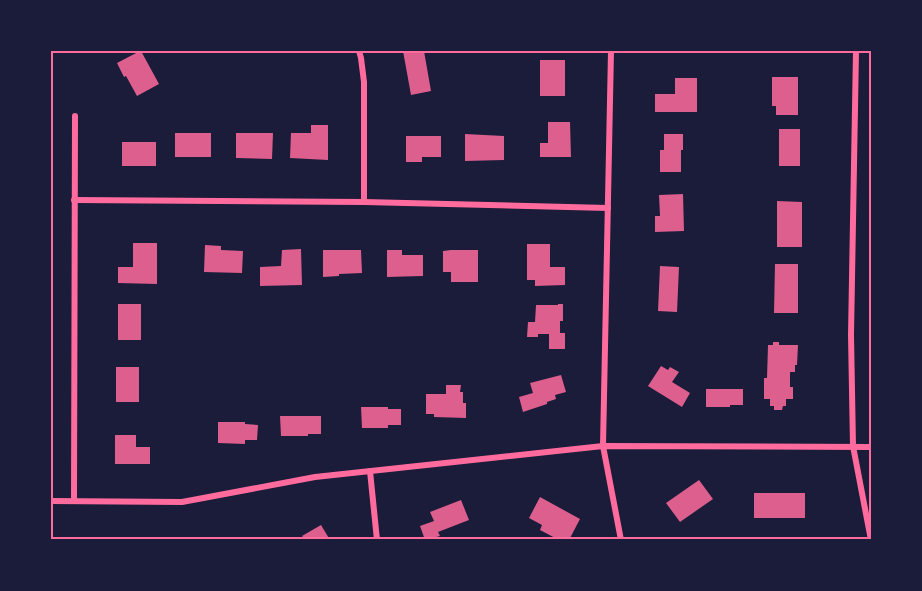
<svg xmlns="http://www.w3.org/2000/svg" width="922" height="591" font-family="'Noto Sans',sans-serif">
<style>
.building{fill:#dd5f8e}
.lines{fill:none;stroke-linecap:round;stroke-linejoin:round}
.minor{stroke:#ff6b9d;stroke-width:6}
.neatline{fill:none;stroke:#ff6b9d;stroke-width:2}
</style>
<rect width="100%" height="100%" fill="#1b1b3a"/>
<g class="building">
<path d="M140 51H141L159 84 137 96 126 76 124 77 117 63Z"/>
<path d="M403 51H424L431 91 411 95Z"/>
<rect x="540" y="60" width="25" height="36"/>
<path d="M772 77H798V115H776V106H772Z"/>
<path d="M675 78H697V112H655V94H675Z"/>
<path d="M548 122H570L571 157H540V143H548Z"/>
<path d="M311 125H328V160L290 158 291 133H311Z"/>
<rect x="779" y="129" width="21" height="37"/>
<rect x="175" y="133" width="36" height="24"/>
<path d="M236 133H273L272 159 236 158Z"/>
<path d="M465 134 504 136V160L465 161Z"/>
<path d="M664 134H683V150H681V172H660V150H664Z"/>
<path d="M406 136H441V157H422V162H406Z"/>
<rect x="122" y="142" width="34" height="24"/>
<path d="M683 194 684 231 655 232V216H660L659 195Z"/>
<path d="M777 201 802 202V247H777Z"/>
<path d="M133 243H157V284L118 283V267H133Z"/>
<path d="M527 244H550V267H565V285L535 286V280H527Z"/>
<path d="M205 245 221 246V250L243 251 242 273 204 272Z"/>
<path d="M301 249 302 285 260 286V267L281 266 282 250Z"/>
<path d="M323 250H361L362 273 339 274V276L323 277Z"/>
<path d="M387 250H402V255H423V276L387 277Z"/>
<path d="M451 250H478V282H451V272H443V251Z"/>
<path d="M775 264H798V313H774Z"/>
<path d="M660 266 679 267 677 312 658 311Z"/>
<rect x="118" y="304" width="23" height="36"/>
<path d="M558 304H563V321H560V333H565V349H549V334H538V337H527L528 322H535L536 305H558Z"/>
<path d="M773 342H779V345H798L797 365H795V372H790V387H793V399H786V406H783L782 410H774V406H770V399H764V378H767L768 345H773Z"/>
<path d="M661 366 668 370 670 367 679 372 672 382 690 393 682 407 648 386Z"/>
<rect x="116" y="367" width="23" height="35"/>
<path d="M561 375 566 392 555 395 556 399 547 402V404L523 412 519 397 533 393 530 383Z"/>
<path d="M446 385H461L460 392H463V403H466V418L434 417V414H426V394H446Z"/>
<path d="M706 389H743V405H730V407H706Z"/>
<path d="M361 407H388V409H401V425H388V428H362Z"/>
<path d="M280 416H321V434H308V436H281Z"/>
<path d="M218 422H245V424L258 425 257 440H245V444L218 443Z"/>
<path d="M115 435H136V447H150V464H115Z"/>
<path d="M699 480 713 499 680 522 666 503Z"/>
<rect x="754" y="493" width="51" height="25"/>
<path d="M540 497 580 519 569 540H559L540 530 542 525 529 518Z"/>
<path d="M461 500 469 520 438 532 440 536 425 540 420 526 434 521 430 512Z"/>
<path d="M321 525 330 540H305L302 536Z"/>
</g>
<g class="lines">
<g class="minor">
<path d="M359 51 361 58 364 82V202"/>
<path d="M611 51 603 446 621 540"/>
<path d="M856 51 851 335 853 446 871 540"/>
<path d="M74 200 364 202 608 208"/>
<path d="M370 471 377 540"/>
<path d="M51 501 182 502 315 477 603 446 871 447"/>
<path d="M74 501 75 116"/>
</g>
</g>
<rect width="922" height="591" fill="none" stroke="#1b1b3a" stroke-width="105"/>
<rect x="52" y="52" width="818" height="486" class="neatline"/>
</svg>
